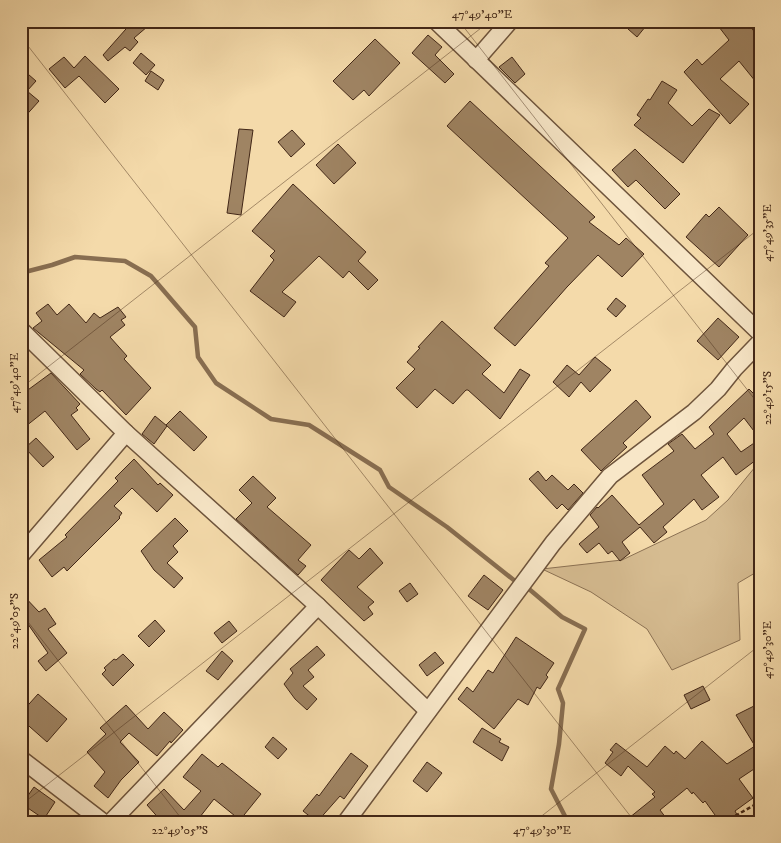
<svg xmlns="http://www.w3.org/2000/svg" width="781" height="843" font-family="'IM FELL DW Pica',serif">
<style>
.green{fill:#d6bc91;stroke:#8c7254}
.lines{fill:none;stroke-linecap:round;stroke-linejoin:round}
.stream{stroke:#886e51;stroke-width:4.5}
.building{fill:#9f8463;stroke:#422717;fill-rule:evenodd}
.street-casing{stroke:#6e543c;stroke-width:19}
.path{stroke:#422717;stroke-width:2.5;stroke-dasharray:4 2.5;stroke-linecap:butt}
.street{stroke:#f8e7c8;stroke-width:16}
.ticks{fill:none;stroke:#422717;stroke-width:1;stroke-opacity:0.45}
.neatline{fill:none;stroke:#422717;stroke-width:2}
.ticks-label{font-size:12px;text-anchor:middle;fill:#422717}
</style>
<rect width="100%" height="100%" fill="#f4daaa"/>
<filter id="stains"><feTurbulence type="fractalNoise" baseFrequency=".004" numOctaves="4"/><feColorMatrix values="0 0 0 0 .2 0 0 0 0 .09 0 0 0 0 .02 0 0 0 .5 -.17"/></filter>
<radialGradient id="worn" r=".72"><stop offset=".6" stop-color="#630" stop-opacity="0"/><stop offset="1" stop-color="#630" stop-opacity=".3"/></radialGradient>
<path class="green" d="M760 461V570L738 583 740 640 672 670 647 629 591 592 542 569 622 560 706 520 728 500Z"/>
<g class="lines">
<g class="stream">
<path d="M21 273 52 265 75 257 125 261 151 276 195 327 198 357 216 383 271 419 309 425 380 470 389 487 447 527 515 581"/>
<path d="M529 589 562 617 585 629 558 689 563 703 559 744 551 789 568 822"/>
</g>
</g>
<g class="building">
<path d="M133 21H154L134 38 138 42 130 51 125 47 108 61 103 55Z"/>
<path d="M635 21H650L637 37 628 29Z"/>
<path d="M726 21H746L760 39V87L739 61 720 79 749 104 730 124 684 72 697 59 702 65 729 40 719 27Z"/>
<path d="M428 35 442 47 435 55 454 74 445 83 412 53Z"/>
<path d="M375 39 400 63 369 96 364 90 353 100 333 81Z"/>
<path d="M141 53 155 65 146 75 133 63Z"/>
<path d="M85 56 119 89 105 103 79 76 65 88 49 69 64 57 74 68Z"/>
<path d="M512 57 525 74 515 83 499 67Z"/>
<path d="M21 68 36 81 27 91 39 101 21 121Z"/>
<path d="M151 71 164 80 158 90 145 81Z"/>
<path d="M662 81 677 90 668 103 692 126 709 109 720 115 683 163 634 125 641 118 637 115 648 99 650 100Z"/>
<path d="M470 101 595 217 589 222 619 245 626 238 644 254 622 277 598 255 567 287 515 346 494 328 549 266 545 263 568 238 447 126Z"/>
<path d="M239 129 253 130 241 215 227 213Z"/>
<path d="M292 130 305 144 291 157 278 142Z"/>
<path d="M338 144 356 163 334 184 316 165Z"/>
<path d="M635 149 680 194 665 209 636 180 628 187 612 170Z"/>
<path d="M293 184 366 252 358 261 378 280 368 290 349 271 343 278 319 256 282 292 296 302 284 317 250 291 274 260 270 256 275 251 252 231Z"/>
<path d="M719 207 748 235 719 267 686 237 706 214 709 217Z"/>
<path d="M616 298 626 306 616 317 607 309Z"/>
<path d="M48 304 57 315 69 304 86 323 94 313 100 318 118 307 126 317 121 320 125 325 110 337 127 356 124 359 151 388 126 415 102 390 100 392 96 389 80 374 84 370 33 328 42 321 36 313Z"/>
<path d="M718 318 739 337 718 360 697 341Z"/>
<path d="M442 321 491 365 482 374 504 393 520 369 530 375 500 419 468 390H466L453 404 435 389 417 408 396 388 415 369 407 362 420 348 418 347Z"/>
<path d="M595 357 611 370 590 392 581 382 569 397 553 382 567 365 579 375Z"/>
<path d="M51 373 80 404 76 408 78 410 71 415 90 439 77 450 45 411 21 430V395Z"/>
<path d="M749 389 760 400V457L736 475 723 457 701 475 719 497 702 510 694 499 663 527 667 532 654 543 640 527 622 542 630 553 620 561 612 551 608 554 599 543 587 553 579 544 599 527 590 515 597 507 598 508 612 495 639 525 664 504 642 475 674 451 668 444 682 434 695 449 714 434 709 427ZM744 418 760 439 741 452 727 434Z"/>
<path d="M636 400 651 417 623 443 627 447 601 471 581 450Z"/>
<path d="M180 411 207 437 194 451 166 425Z"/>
<path d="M155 416 167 426 154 444 142 434Z"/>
<path d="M36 438 54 457 43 467 25 448Z"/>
<path d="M134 459 158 485 160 483 173 495 157 512 132 488 114 506 122 513 119 517 120 518 67 571 64 567 52 577 39 560 67 537 65 535 118 481 115 478Z"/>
<path d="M538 471 546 481 552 475 568 490 574 484 583 493 568 510 562 504 557 509 529 479Z"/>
<path d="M253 476 276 498 267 507 311 545 298 560 306 566 298 575 236 519 252 503 239 490Z"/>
<path d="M175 518 188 531 173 546 178 552 167 563 183 578 174 588 154 570 141 551Z"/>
<path d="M370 548 383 563 357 587 374 602 368 607 373 614 364 621 321 580 349 550 359 559Z"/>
<path d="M484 575 503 590 488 610 468 596Z"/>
<path d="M410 583 418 594 407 602 399 591Z"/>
<path d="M21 593 39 612 45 608 56 624 48 629 67 653 46 671 38 661 48 653 21 614Z"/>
<path d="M155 620 165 631 149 647 138 636Z"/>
<path d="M229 621 237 631 222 643 214 633Z"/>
<path d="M516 637 554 663 546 675 548 677 540 689 537 687 528 705 518 699 494 729 458 699 467 687 473 692 488 670 493 673Z"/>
<path d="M317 646 325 655 308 670 314 677 303 686 317 699 307 710 295 699 284 684 293 673 290 669Z"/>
<path d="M222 651 233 661 218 680 206 671Z"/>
<path d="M435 652 444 663 427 676 419 665Z"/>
<path d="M123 654 134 665 113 686 102 674 106 670 104 668 114 659 116 660Z"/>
<path d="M703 686 710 700 691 709 684 695Z"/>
<path d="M38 694 67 719 47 742 21 719V713Z"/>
<path d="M760 703V765L739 779 753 798 735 811 741 822H720L705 801 703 803 693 792 692 794 687 788 660 810 669 822H624L655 797 652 794 655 792 628 766 621 776 605 763 613 752 610 750 616 743 647 767 665 746 674 754 676 751 685 759 702 741 727 764 755 746 736 715Z"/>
<path d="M126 705 148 729 164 712 183 730 171 743 170 741 157 756 129 733 120 742 139 762 121 780 108 798 94 786 105 772 87 752 106 734 100 728Z"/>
<path d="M482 728 501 739 499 742 509 747 502 761 473 742Z"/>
<path d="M273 737 287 749 278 759 265 747Z"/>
<path d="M351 753 368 766 344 799 340 796 317 822 303 811 317 794 319 796Z"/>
<path d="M202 754 218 767 222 763 261 794 240 820 214 799 196 822H162L147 805 164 789 184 810 201 791 183 777Z"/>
<path d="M427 762 442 773 427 792 413 781Z"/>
<path d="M34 787 55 802 44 819 22 804Z"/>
</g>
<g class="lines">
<g class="street-casing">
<g id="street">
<path d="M436 21 760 333"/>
<path d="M476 60 510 21"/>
<path d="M21 330 126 433 318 606 428 711"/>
<path d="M21 555 126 433"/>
<path d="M21 759 103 822"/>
<path d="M111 822 318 606"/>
<path d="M346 822 553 543 610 476 694 412 718 389 734 369 760 342"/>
</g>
</g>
<path class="path" d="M724 822 760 802"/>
<use href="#street" class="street"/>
</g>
<path class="ticks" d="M459 21 760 406M21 37 635 822M21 388 490 21M21 613 184 822M21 805 760 228M534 822 760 645"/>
<rect width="781" height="843" fill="none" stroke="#f4daaa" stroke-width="55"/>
<rect x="28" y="28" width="726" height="788" class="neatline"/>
<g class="ticks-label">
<text x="482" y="18">47°49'40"E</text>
<text transform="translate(767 233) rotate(-90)" y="4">47°49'35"E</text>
<text transform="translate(14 383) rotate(-90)" y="4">47°49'40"E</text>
<text transform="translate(767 398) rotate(-90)" y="4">22°49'15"S</text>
<text transform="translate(14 621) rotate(-90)" y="4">22°49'05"S</text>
<text transform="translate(767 650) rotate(-90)" y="4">47°49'30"E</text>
<text x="180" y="834">22°49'05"S</text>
<text x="542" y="834">47°49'30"E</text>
</g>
<rect width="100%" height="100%" filter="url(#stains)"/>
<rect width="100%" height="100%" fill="url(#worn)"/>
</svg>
